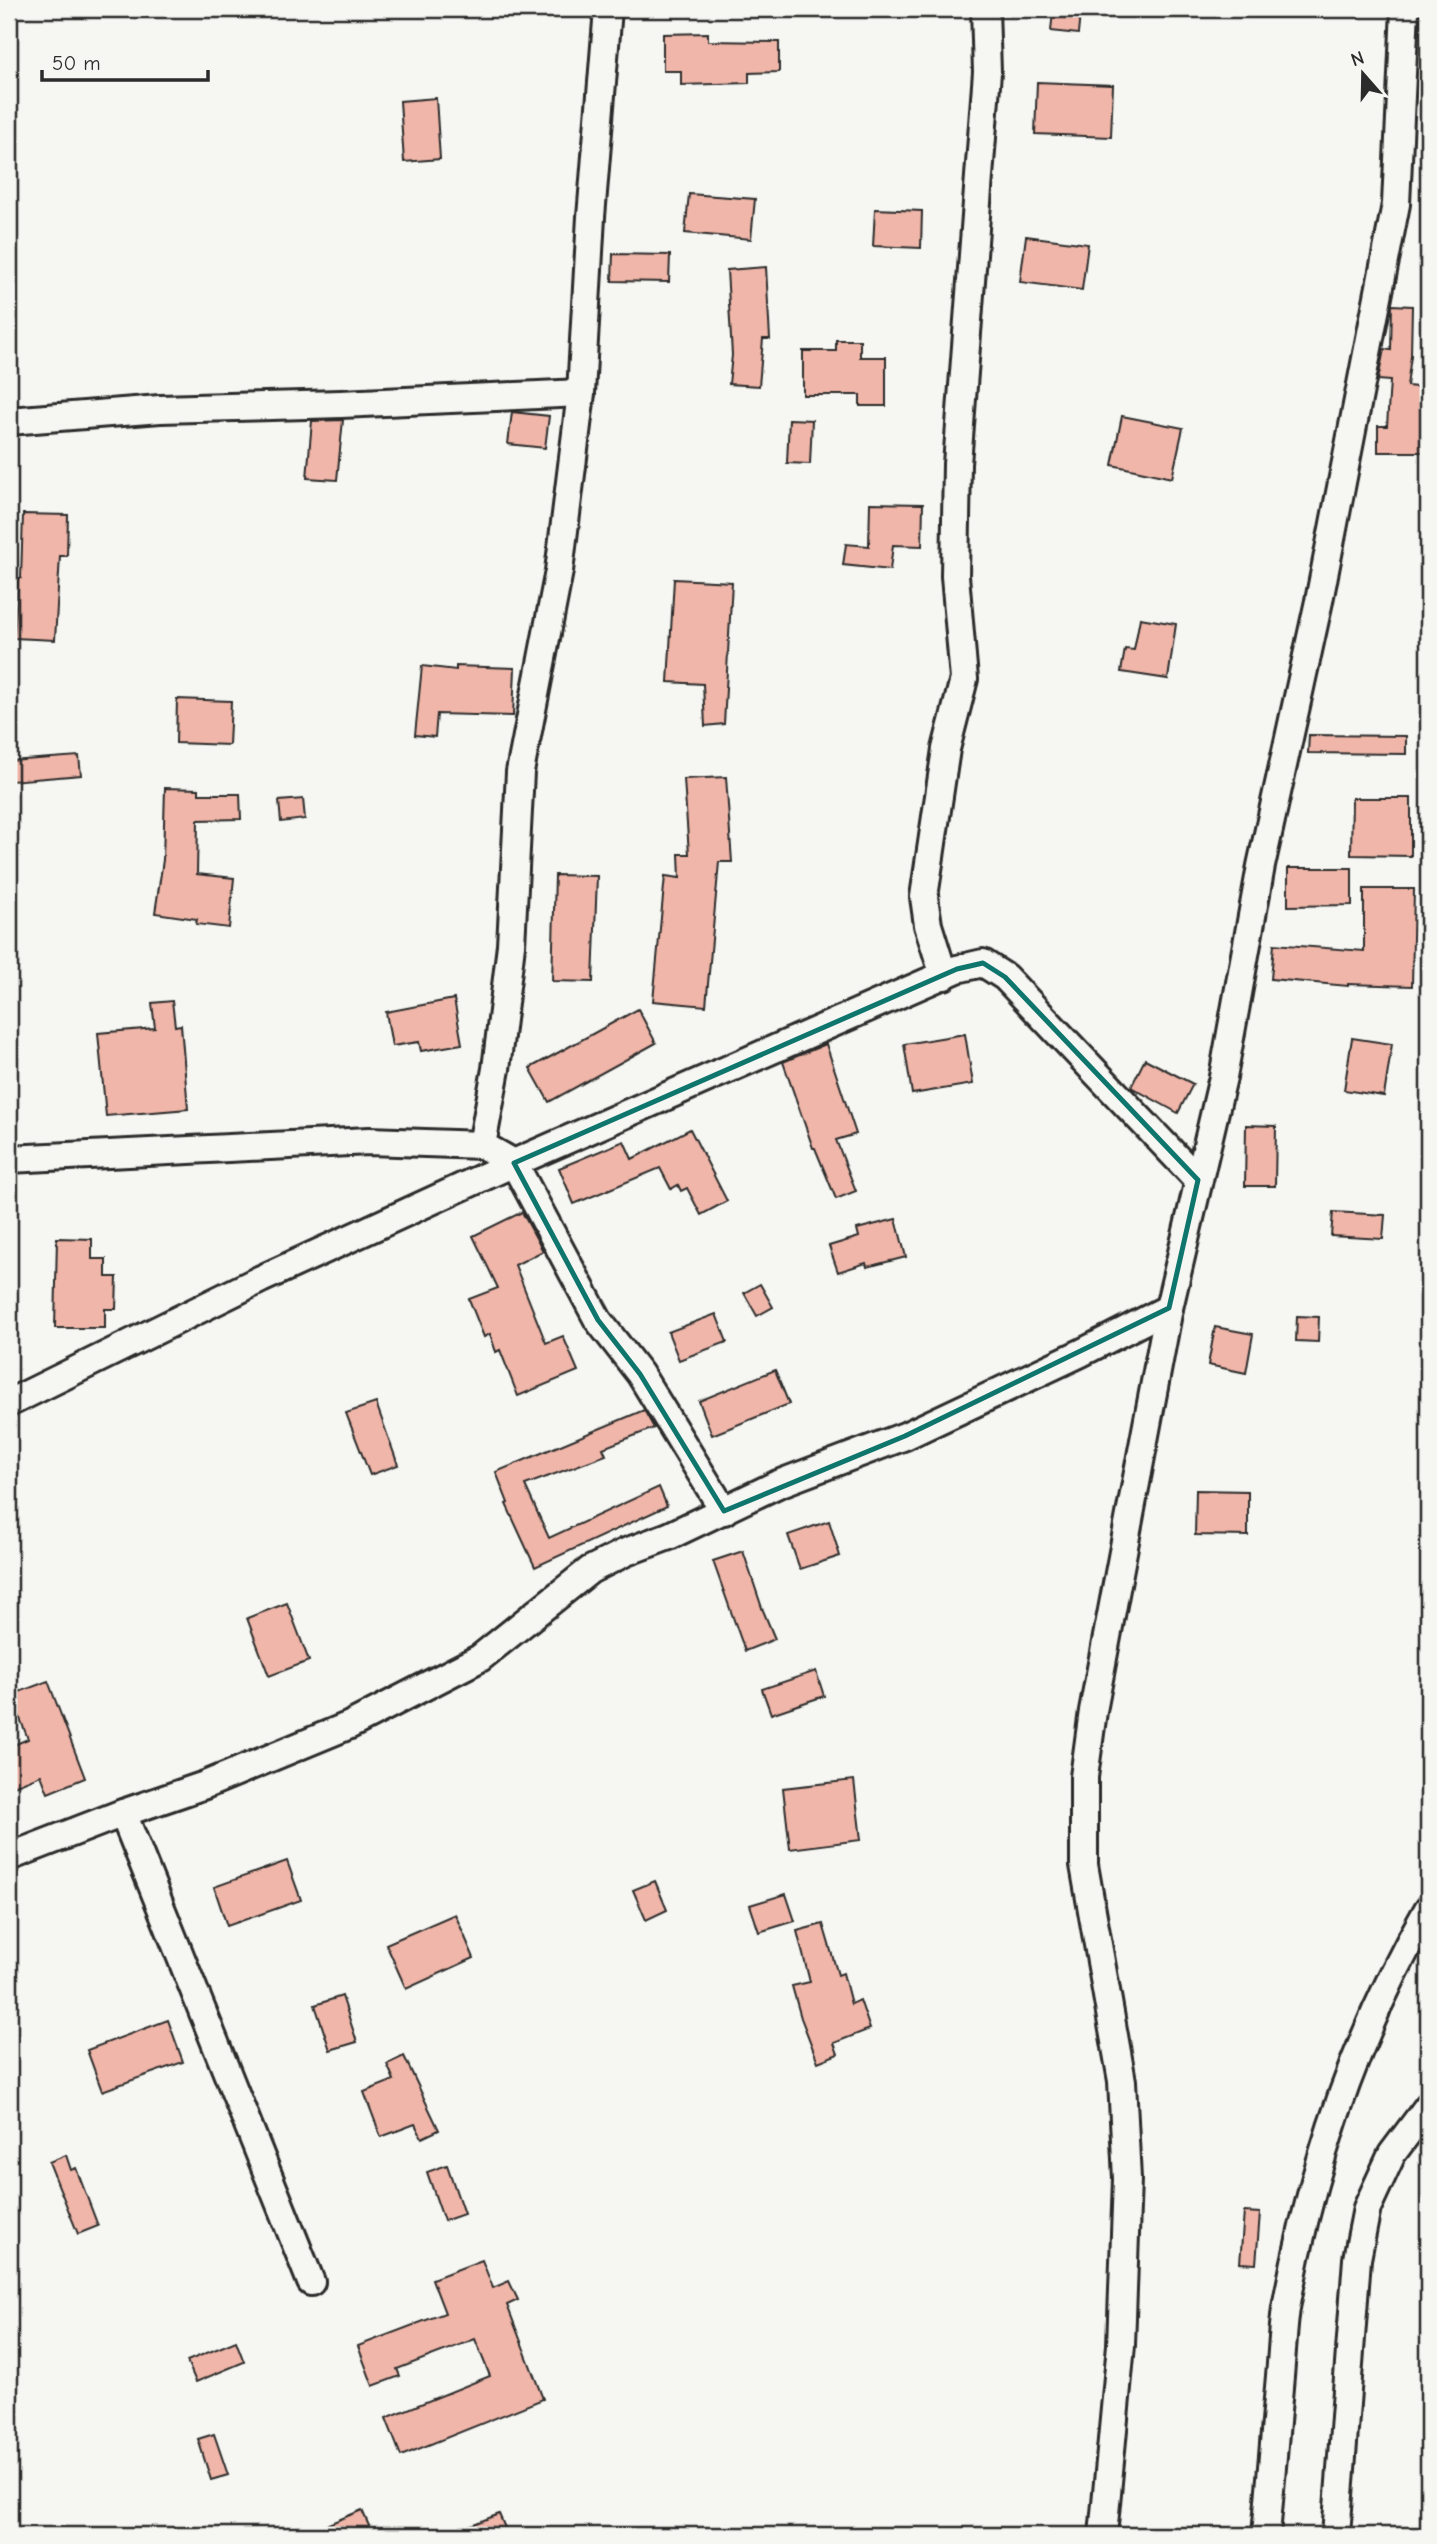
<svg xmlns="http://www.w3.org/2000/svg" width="1437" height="2544" font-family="'Comic Neue',sans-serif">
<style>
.building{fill:#f0b6a9;stroke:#2b2b2b;stroke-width:2}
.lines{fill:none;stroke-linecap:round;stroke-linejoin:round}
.minor-casing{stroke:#2b2b2b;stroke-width:32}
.minor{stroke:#f6f6f2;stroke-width:26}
.marked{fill:none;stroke:#0f766e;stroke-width:5;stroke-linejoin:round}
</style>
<rect width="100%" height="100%" fill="#f6f6f2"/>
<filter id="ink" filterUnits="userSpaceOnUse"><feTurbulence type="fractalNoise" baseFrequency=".0143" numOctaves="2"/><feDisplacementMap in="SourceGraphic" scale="14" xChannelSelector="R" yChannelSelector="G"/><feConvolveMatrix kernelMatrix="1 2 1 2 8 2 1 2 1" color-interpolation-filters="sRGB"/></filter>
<g filter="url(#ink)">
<g class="building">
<path d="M1053 11 1080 14 1078 34 1051 31Z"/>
<path d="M708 33V41L779 42V72L749 73V83L681 85V71H663V34Z"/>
<path d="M1037 82 1113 85 1111 137 1035 134Z"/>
<path d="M436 98 440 159 404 162 400 101Z"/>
<path d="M689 194 755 199 751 239 685 233Z"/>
<path d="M875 209 922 211 921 248 873 246Z"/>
<path d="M1026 236 1088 244 1082 290 1020 282Z"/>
<path d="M613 254 670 255 669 282 612 281Z"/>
<path d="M766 267 770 339H763L759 386 729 384 732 355 727 270Z"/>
<path d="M1392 305 1412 306 1411 356 1407 386 1428 388 1427 426 1423 425V452H1378V426H1387L1390 381 1378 380 1384 349 1391 350Z"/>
<path d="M836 340H860V357H886V406H860V395H803V351H836Z"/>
<path d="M512 412 549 416 545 448 508 444Z"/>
<path d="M1122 416 1183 428 1172 478 1112 465Z"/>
<path d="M789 419 812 420 810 464 787 463Z"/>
<path d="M343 420 337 480 307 478 312 421Z"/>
<path d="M870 503 923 504 922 546 893 545 890 570 843 565 846 544 869 546Z"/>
<path d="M23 514 68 515 67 556H60L55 640 14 638 18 578H21Z"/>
<path d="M674 579 732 582 724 724 705 726 703 684 668 682Z"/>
<path d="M1140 618 1176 624 1168 679 1121 672 1125 649 1134 650Z"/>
<path d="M422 666 456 670V666L515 668 513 716 437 714 435 737 415 735Z"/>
<path d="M177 699 231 701 229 745 176 743Z"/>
<path d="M1309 735 1406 736V754L1308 753Z"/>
<path d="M79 756 81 775 11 781 10 761Z"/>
<path d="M726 777 732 862H719L706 1006 653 1001 665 876 680 878 679 854H689L684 779Z"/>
<path d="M165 788 199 789V794H240L241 819 198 820 197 874 234 878 229 928 196 924 197 919 155 913 163 860Z"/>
<path d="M1352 798H1411V856L1351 855Z"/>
<path d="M303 799 305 819 281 822 279 801Z"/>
<path d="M1288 868H1352V905L1288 906Z"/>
<path d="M555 875 597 876 593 982 552 981Z"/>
<path d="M1364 889H1414L1412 986 1348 984V986L1271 979 1274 944 1364 951Z"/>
<path d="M454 999 462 1044 421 1051 419 1042 392 1046 386 1012Z"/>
<path d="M172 1001 175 1026 181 1025 188 1109 106 1116 98 1033 155 1028 152 1003Z"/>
<path d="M638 1009 656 1043 549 1102 530 1068Z"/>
<path d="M965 1034 973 1084 912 1094 904 1044Z"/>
<path d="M1352 1038 1392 1044 1384 1096 1344 1090Z"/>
<path d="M826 1044 856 1134 836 1140 856 1191 836 1199 815 1148H813L783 1062Z"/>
<path d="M1145 1059 1193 1084 1178 1113 1131 1087Z"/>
<path d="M1246 1125 1276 1126 1275 1186H1245Z"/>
<path d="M690 1129 727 1201 701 1215 687 1188 681 1191 678 1185 671 1189 660 1168 574 1204 559 1168 624 1141 632 1159Z"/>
<path d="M522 1212 543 1251 515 1265 546 1343 563 1336 578 1371 518 1396 500 1350 496 1352 490 1334 484 1337 469 1299 498 1288 473 1236Z"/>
<path d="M1333 1212 1385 1215 1383 1239 1331 1236Z"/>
<path d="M896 1219 906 1257 867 1267 866 1263 838 1272 829 1246 859 1237 857 1229Z"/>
<path d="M57 1238 92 1239V1259H106V1277H117L116 1309H105V1328H55Z"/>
<path d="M760 1284 773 1307 757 1316 744 1293Z"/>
<path d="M716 1314 727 1342 679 1360 668 1332Z"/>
<path d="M1297 1316 1319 1317 1318 1342 1296 1341Z"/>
<path d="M1215 1327 1253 1334 1246 1373 1208 1365Z"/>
<path d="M775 1370 789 1404 712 1435 699 1401Z"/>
<path d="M376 1403 398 1465 370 1475 346 1413Z"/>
<path d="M644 1410 654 1428 603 1448 606 1455 525 1485 549 1538 659 1487 667 1506 535 1567 506 1504 508 1503 496 1472Z"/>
<path d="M1196 1490 1248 1491V1536L1195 1535Z"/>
<path d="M829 1521 840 1556 800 1569 788 1535Z"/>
<path d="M743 1551 762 1608 775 1639 745 1651 713 1561Z"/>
<path d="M287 1603 309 1661 269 1676 247 1618Z"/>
<path d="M816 1671 824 1696 771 1714 762 1689Z"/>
<path d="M48 1681 85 1778 48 1793 41 1775 9 1788V1747L28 1739 11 1695Z"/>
<path d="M854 1780 861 1840 790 1849 783 1788Z"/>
<path d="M287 1861 301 1900 227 1926 214 1887Z"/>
<path d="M655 1881 667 1910 646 1920 633 1890Z"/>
<path d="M786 1894 795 1921 759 1932 750 1905Z"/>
<path d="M455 1914 474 1958 406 1989 386 1944Z"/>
<path d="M823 1924 838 1975 843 1973 851 2004 860 2000 870 2029 834 2043 838 2054 818 2062 801 2018 792 1986 810 1982 797 1931Z"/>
<path d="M342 1996 357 2042 330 2050 315 2005Z"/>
<path d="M168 2020 183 2062 102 2091 87 2050Z"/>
<path d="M404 2056 439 2130 422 2138 415 2124 381 2137 364 2092 394 2080 387 2064Z"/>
<path d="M66 2155 71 2170 76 2168 98 2226 78 2234 49 2162Z"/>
<path d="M447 2165 464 2214 444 2221 427 2172Z"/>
<path d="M1244 2212 1260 2213 1256 2264 1240 2263Z"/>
<path d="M482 2260 493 2288 509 2281 518 2300 507 2305 543 2399 401 2456 386 2418 490 2376 475 2339 397 2369 400 2376 373 2386 358 2346 445 2313 432 2279Z"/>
<path d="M236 2341 244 2362 196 2382 187 2361Z"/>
<path d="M214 2434 228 2475 211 2480 198 2439Z"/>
<path d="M362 2510 373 2535H302Z"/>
<path d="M499 2514 508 2535H448V2534Z"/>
</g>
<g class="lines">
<g class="minor-casing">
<g id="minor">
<path d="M608 9 591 217 581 393 559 571 520 772 511 945 496 1069 482 1145 514 1163 957 969 983 963 1005 977 1198 1180"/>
<path d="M9 421 160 409 341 404 581 393"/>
<path d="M944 976 928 925 924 897 946 749 964 679 955 576 957 464 987 72 985 9"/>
<path d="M9 1159 369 1141 482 1145"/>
<path d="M9 1403 261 1279 514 1163 598 1320 640 1374 724 1511"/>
<path d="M123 1813 311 2282"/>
<path d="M9 1857 123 1813 205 1785 350 1725 480 1658 590 1570 626 1552 669 1536 778 1484 905 1436 1081 1353 1169 1308"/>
<path d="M1103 2535 1121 2345 1127 2179 1122 2081 1084 1865V1777L1093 1711 1169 1308 1223 1077 1261 866 1319 601 1396 204 1405 9"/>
<path d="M1266 2535C1271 2482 1275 2429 1280 2376 1282 2354 1283 2330 1286 2308 1311 2168 1357 2032 1428 1909"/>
<path d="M1336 2535 1357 2259 1367 2208 1392 2154 1428 2106"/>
</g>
</g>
<use href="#minor" class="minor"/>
</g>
</g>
<path class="marked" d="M983 963 1005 977 1198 1180 1169 1308 905 1436 724 1511 640 1374 598 1320 514 1163 957 969Z"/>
<rect width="1437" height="2544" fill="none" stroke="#f6f6f2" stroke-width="35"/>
<rect x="18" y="18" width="1402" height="2509" fill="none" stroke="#2b2b2b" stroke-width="2.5" filter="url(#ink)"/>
<g transform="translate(1363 74) rotate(340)" stroke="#f6f6f2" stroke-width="5" paint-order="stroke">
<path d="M0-5L12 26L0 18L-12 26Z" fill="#2b2b2b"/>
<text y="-10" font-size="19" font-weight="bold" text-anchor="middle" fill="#2b2b2b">N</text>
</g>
<path d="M42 70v10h166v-10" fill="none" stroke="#2b2b2b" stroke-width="3.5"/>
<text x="52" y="70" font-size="21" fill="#2b2b2b" stroke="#f6f6f2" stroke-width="5" paint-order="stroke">50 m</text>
</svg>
